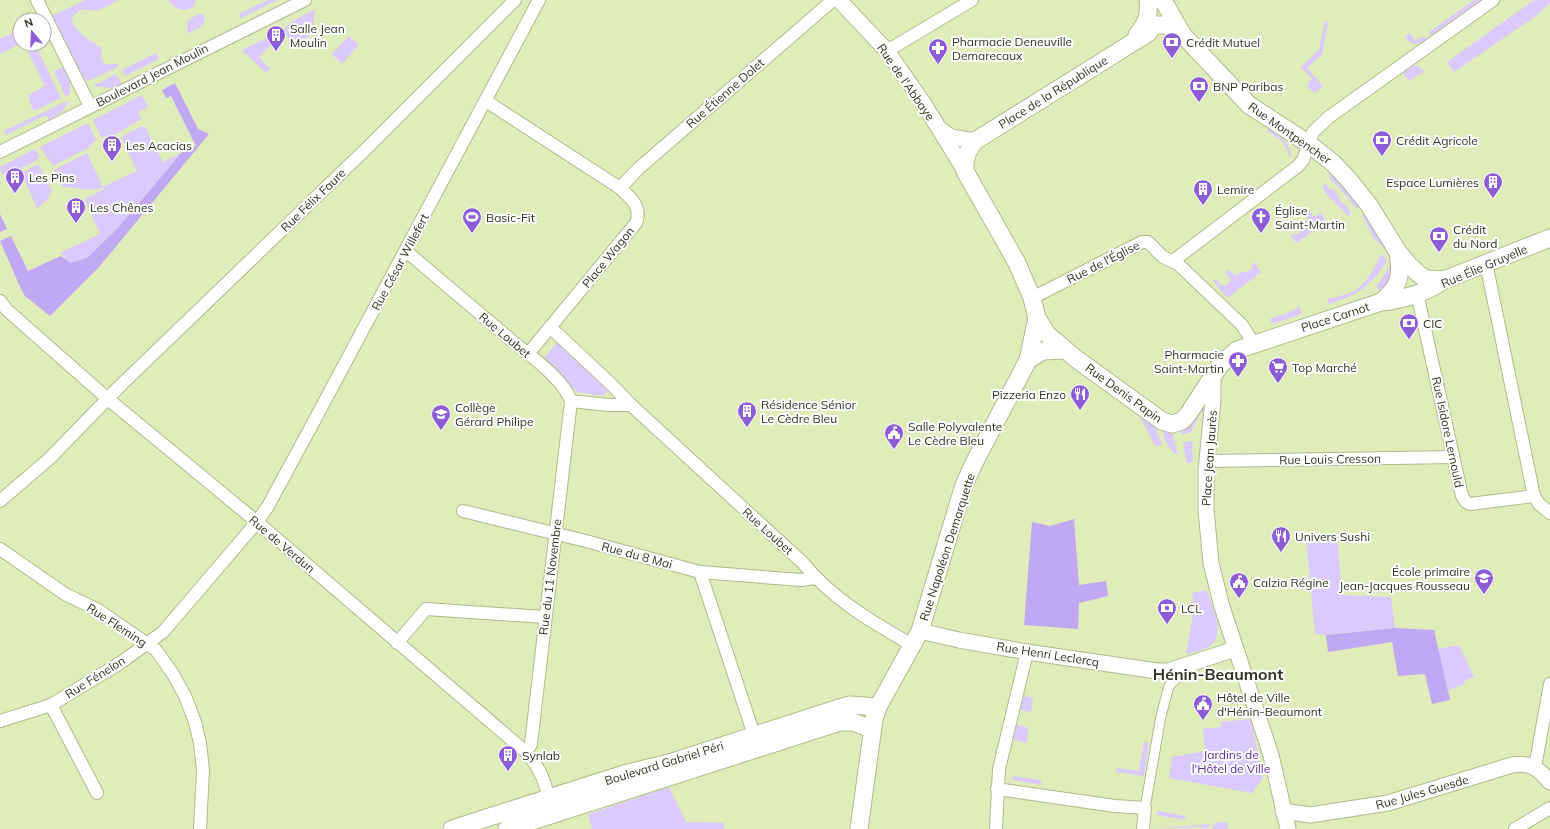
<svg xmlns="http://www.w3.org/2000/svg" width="1550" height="829" font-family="Mulish,sans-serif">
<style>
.green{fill:#dacafd}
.forest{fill:#c0a8f3}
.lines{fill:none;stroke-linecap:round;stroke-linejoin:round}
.pedestrian-casing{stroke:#b0bb8b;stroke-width:11}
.minor-casing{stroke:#b0bb8b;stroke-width:14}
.tertiary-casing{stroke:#b0bb8b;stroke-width:17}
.secondary-casing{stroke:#b0bb8b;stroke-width:19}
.pedestrian{stroke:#fff;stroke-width:9}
.minor{stroke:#fff;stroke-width:12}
.tertiary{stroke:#fff;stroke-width:15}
.secondary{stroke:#fff;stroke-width:17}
.labels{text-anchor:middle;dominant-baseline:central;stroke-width:4;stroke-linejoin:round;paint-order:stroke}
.poi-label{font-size:12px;fill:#313622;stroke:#fff;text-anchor:start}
.street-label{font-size:12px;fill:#313622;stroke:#fff}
.park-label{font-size:12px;fill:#5d2f9a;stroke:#fff}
.district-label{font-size:16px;font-weight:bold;fill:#313622;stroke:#fff}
</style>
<rect width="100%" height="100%" fill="#e0ecba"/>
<g class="green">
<path d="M85 0H119C112 3 105 8 99 10 93 12 86 8 80 11 57 22 91 40 99 46L101 48 102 60 105 64H119L116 68 88 81 81 75 52 16Z"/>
<path d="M168 0H196L193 7C184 13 174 9 168 0Z"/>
<path d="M268 0H277L241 18 239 14Z"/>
<path d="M1474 0H1482L1432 36 1429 32Z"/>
<path d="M1534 0H1550V3L1536 16 1454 72 1447 62Z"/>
<path d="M315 9 312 33 298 47 282 31 290 23Z"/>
<path d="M200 14 204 15 205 21 199 28 189 33 187 32 188 21 196 15Z"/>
<path d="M1325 21H1328L1322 54 1307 68 1323 86 1315 93 1308 87V83L1312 79 1301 67 1319 50Z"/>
<path d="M20 29V44L0 54V39Z"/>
<path d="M1410 33 1415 41 1424 36 1427 40C1419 46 1411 45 1405 37Z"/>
<path d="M349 36 359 45 342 64 332 54Z"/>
<path d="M267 38 272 44 259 57 270 69 266 73 242 50Z"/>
<path d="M24 44H35L61 98 34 111 29 100V95L45 86Z"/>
<path d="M156 53 159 59 125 76 122 70Z"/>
<path d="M1409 66H1418L1424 71 1409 81 1402 71Z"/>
<path d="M63 67 70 81V94L65 96 54 71Z"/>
<path d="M116 74 122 84 110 88 93 86Z"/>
<path d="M142 95 148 107 138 112 141 119 115 135 101 137 93 120Z"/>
<path d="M69 100 62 112 49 120 46 115 6 135 4 131Z"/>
<path d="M88 123 96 140 88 148 53 166C49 158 44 154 40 147Z"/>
<path d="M140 127H145L163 162 181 153 118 228 87 258 71 263 60 253 100 234 85 199 104 189 103 187 97 190 63 187 54 170 87 153 103 187 137 171 121 137Z"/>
<path d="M1268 129C1279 136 1291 143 1291 157H1289C1288 143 1277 138 1267 131Z"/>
<path d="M35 149 39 156 37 160 14 172 1 174 0 167Z"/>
<path d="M38 164 52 191 47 200 37 208 21 173Z"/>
<path d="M1330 172 1359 207 1357 209 1341 190V189L1329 178Z"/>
<path d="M1326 184 1330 190 1334 189 1342 204 1344 203 1351 213 1348 216 1327 195 1322 186Z"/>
<path d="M1308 209 1313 216H1316L1322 212 1325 222 1297 243 1290 235C1293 234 1295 235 1297 234 1303 233 1303 224 1307 221L1308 215 1305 211Z"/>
<path d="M1364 214 1390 251 1389 252 1374 239 1362 215Z"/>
<path d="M1381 254 1386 259V262C1370 288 1358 294 1329 304L1328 302V299C1335 297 1343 296 1349 293 1365 288 1375 268 1381 254Z"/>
<path d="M1393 261 1390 282 1379 291 1377 286Z"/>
<path d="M1254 262 1261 272 1227 298 1213 281 1216 279 1221 285 1225 286 1230 282 1231 279 1225 272 1228 270 1232 274 1237 275 1241 272H1247L1251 269Z"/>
<path d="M1299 306 1302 314 1272 324 1270 319 1290 312Z"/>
<path d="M557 342 608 391 603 396 577 392 543 360Z"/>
<path d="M1203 400H1208L1200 462 1203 412H1201L1191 432 1182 435 1181 431 1196 417Z"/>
<path d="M1135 408 1158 424 1157 432 1162 444 1156 447Z"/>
<path d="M1163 428 1172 432 1178 455C1169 451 1162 437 1163 428Z"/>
<path d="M1192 441 1193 462 1187 463 1183 443Z"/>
<path d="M1306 538 1334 541 1338 543 1342 595 1391 597 1395 628 1326 635 1315 634Z"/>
<path d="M1207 590C1211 605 1227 634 1210 646 1204 650 1193 652 1186 654L1194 609 1192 593Z"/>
<path d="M1459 645 1474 677 1464 681 1465 684 1448 690 1438 649Z"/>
<path d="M1024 696 1033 698 1031 712 1020 710Z"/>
<path d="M1251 719 1263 778 1252 793 1169 778 1172 757 1205 751 1203 729 1221 727V722Z"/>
<path d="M1017 725 1028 728 1027 743 1013 740Z"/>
<path d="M1144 742 1149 743 1144 776 1116 772 1117 768 1139 771Z"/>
<path d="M1013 776 1041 780V785L1013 780Z"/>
<path d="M669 787 686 822 724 823V829H592L588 814Z"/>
<path d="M1158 811 1185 816V820L1157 815Z"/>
<path d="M1227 822 1228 829H1212L1215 823Z"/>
<path d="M1210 824 1207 829 1200 827 1155 829Z"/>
</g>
<g class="forest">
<path d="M175 83 198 129 209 134 99 267 50 316 25 296 21 289 0 241 11 236 28 271 61 256 71 263 87 258 118 228 181 153 196 146 171 96 166 98 162 90Z"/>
<path d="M0 214 7 229 0 232Z"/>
<path d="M1074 519 1079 585 1106 581 1108 596 1079 603 1078 629 1024 625 1032 522 1050 526Z"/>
<path d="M1395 628 1434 630 1450 700 1432 704 1425 674 1398 676 1392 642 1328 652 1326 635Z"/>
</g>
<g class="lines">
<g class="pedestrian-casing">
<path id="pedestrian" d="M1145 808 1161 716 1169 686 1177 678 1176 668"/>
</g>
<g class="minor-casing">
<g id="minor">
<path d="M37 0 90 106"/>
<path d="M887 51 972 0"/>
<path d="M486 101 620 188C631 198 642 207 636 223L528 354"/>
<path d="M0 152 305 0"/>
<path d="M620 188 638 169 833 0"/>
<path d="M406 251C441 281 476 310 511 340 530 356 562 377 571 401L531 744 526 752"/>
<path d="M1173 261 1298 166 1303 160 1313 132 1329 117 1493 0"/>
<path d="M1486 263 1534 496 1539 504 1550 513"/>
<path d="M1417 293 1462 496 1466 502 1470 504 1534 496"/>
<path d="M1032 298 1142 242H1148L1163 257 1178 264 1242 325 1254 344"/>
<path d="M0 301 7 310 108 399 257 522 526 752C539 766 548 786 549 806"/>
<path d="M550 327 612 385 631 405 802 562C832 599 872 622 912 645"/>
<path d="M571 401 609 405H631"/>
<path d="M1207 461 1453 457"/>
<path d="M0 501 49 459 121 385 366 149 515 0"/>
<path d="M463 511 582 540 700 572 801 580 815 578"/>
<path d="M0 549 65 594 98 610 156 650 173 674 185 696 195 722 200 743 203 770 200 829"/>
<path d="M700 572 754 735"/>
<path d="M397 643 426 609 545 617"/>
<path d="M51 705 97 793"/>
<path d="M0 721 51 705 120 663 163 632 257 522 268 506 312 425 539 0"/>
<path d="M1535 767 1550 684"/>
<path d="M997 789 1115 806 1145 808 1143 829"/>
<path d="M996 829 999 769 1027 652"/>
<path d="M1515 829 1550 808"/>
</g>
</g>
<g class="tertiary-casing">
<g id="tertiary">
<path d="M839 0 887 51 922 101 965 171"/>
<path d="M941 130 951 137 975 141"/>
<path d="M1213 377V400L1206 470V510L1211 563 1222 607 1271 755 1288 829"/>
<path d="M920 631 959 640 1027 652 1157 671H1168L1235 649"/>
<path d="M1283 811 1310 815 1388 803 1512 765C1530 762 1538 768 1550 782"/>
</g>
</g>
<g class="secondary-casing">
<g id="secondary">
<path d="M1163 0 1182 34 1249 105 1309 144 1333 163 1349 180 1369 205 1398 252 1409 265 1421 276 1427 279 1444 280"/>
<path d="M1182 34 1166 25H1154L1148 33 975 141C967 150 964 159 965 171L1017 263 1032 298 1037 318 1047 334 1075 358 1162 421 1172 424 1182 421 1189 413 1220 365 1237 350 1381 302C1401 300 1427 293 1444 280L1550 238"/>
<path d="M1137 35C1146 24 1150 15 1148 0"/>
<path d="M1381 302C1400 286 1402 276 1398 252"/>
<path d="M1028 360 1043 351 1065 350"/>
<path d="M452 829 624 774 669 763 836 709 850 705 878 707"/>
<path d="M507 829 840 722H853L872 729"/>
<path d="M859 829 874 719 878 707 920 631 964 485 974 463 1028 360 1037 318"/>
</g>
</g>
<use href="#pedestrian" class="pedestrian"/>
<use href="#minor" class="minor"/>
<use href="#tertiary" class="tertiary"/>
<use href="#secondary" class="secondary"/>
</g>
<defs>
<g id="building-pin" transform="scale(1)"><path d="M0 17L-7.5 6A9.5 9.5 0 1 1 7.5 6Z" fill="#8c5dd6" stroke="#fff"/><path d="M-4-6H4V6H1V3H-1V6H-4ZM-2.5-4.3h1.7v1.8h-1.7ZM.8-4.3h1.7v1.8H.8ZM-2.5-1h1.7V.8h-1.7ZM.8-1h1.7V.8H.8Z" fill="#fff"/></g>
<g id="bank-pin" transform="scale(1)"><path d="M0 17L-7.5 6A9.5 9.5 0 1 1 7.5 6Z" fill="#8c5dd6" stroke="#fff"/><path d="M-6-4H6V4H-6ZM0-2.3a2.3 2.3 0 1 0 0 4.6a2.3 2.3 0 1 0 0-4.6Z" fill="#fff"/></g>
<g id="pharmacy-pin" transform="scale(1)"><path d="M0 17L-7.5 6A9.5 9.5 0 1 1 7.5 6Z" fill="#8c5dd6" stroke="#fff"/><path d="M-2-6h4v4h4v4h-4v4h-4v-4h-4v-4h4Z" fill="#fff"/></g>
<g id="stadium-pin" transform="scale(1)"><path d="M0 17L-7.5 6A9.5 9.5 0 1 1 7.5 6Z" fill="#8c5dd6" stroke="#fff"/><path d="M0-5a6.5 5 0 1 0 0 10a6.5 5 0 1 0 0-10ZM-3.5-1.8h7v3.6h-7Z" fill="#fff"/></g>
<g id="church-pin" transform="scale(1)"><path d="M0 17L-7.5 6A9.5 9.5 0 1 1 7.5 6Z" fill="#8c5dd6" stroke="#fff"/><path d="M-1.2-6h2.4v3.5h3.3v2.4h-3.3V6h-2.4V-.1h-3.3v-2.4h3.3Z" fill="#fff"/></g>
<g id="supermarket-pin" transform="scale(1)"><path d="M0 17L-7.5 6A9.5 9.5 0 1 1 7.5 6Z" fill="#8c5dd6" stroke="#fff"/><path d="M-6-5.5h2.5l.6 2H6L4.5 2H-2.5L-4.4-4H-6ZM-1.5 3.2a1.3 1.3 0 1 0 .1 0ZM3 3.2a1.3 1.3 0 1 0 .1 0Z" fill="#fff"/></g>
<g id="restaurant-pin" transform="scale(1)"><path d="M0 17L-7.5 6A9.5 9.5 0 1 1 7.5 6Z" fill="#8c5dd6" stroke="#fff"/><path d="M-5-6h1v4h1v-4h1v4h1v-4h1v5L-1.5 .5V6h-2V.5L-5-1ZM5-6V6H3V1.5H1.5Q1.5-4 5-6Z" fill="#fff"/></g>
<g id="school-pin" transform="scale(1)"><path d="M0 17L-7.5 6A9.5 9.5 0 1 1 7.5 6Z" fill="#8c5dd6" stroke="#fff"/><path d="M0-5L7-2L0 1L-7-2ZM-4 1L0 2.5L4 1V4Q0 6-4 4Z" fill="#fff"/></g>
<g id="civic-pin" transform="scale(1)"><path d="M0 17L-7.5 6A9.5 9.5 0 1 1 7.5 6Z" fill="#8c5dd6" stroke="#fff"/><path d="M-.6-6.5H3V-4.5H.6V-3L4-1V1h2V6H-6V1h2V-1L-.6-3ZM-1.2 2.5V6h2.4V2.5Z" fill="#fff"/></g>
</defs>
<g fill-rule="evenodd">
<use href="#building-pin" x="276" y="35"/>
<use href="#bank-pin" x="1172" y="42"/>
<use href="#pharmacy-pin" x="938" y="48"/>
<use href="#bank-pin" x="1199" y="86"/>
<use href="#bank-pin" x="1382" y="140"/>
<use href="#building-pin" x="112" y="145"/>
<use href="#building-pin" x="15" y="177"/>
<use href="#building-pin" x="1493" y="182"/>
<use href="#building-pin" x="1203" y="189"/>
<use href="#building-pin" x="76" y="207"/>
<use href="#stadium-pin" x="472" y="217"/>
<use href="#church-pin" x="1261" y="217"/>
<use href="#bank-pin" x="1439" y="236"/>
<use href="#bank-pin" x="1409" y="323"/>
<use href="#pharmacy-pin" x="1238" y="361"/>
<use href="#supermarket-pin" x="1278" y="367"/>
<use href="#restaurant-pin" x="1080" y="394"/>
<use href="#building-pin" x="747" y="411"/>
<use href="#school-pin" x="441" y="414"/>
<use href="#civic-pin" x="894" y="433"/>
<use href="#restaurant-pin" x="1281" y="536"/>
<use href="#school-pin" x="1484" y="578"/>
<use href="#civic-pin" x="1239" y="582"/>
<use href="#bank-pin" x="1167" y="608"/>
<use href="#civic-pin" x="1203" y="704"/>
<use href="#building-pin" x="508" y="755"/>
</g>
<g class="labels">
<g class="poi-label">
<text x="290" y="28">Salle Jean<tspan x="290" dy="14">Moulin</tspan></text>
<text x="952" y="41">Pharmacie Deneuville<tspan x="952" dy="14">Demarecaux</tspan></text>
<text x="1186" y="42">Crédit Mutuel</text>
<text x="1213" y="86">BNP Paribas</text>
<text x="1396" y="140">Crédit Agricole</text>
<text x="126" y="145">Les Acacias</text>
<text x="29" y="177">Les Pins</text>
<text x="1479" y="182" text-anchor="end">Espace Lumières</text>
<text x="1217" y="189">Lemire</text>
<text x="90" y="207">Les Chênes</text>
<text x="1275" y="210">Église<tspan x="1275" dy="14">Saint-Martin</tspan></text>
<text x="486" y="217">Basic-Fit</text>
<text x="1453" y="229">Crédit<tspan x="1453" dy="14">du Nord</tspan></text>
<text x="1423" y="323">CIC</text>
<text x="1224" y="354" text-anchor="end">Pharmacie<tspan x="1224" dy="14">Saint-Martin</tspan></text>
<text x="1292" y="367">Top Marché</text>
<text x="1066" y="394" text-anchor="end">Pizzeria Enzo</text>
<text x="761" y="404">Résidence Sénior<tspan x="761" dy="14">Le Cèdre Bleu</tspan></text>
<text x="455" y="407">Collège<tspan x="455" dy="14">Gérard Philipe</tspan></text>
<text x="908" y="426">Salle Polyvalente<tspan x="908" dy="14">Le Cèdre Bleu</tspan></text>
<text x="1295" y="536">Univers Sushi</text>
<text x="1470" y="571" text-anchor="end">École primaire<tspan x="1470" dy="14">Jean-Jacques Rousseau</tspan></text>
<text x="1253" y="582">Calzia Régine</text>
<text x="1181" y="608">LCL</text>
<text x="1217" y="697">Hôtel de Ville<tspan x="1217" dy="14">d'Hénin-Beaumont</tspan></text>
<text x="522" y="755">Synlab</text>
</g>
<g class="street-label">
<text transform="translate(152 75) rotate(-27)">Boulevard Jean Moulin</text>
<text transform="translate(906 82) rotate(55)">Rue de l'Abbaye</text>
<text transform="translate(1053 92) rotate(-32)">Place de la République</text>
<text transform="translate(725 93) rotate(-41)">Rue Étienne Dolet</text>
<text transform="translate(1290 133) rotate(35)">Rue Montpencher</text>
<text transform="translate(313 200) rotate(-44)">Rue Félix Faure</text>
<text transform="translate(608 257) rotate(-51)">Place Wagon</text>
<text transform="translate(400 262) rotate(-62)">Rue César Willefert</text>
<text transform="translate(1103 262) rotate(-27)">Rue de l'Église</text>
<text transform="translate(1484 266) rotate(-23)">Rue Élie Gruyelle</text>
<text transform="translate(1335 317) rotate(-18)">Place Carnot</text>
<text transform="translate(505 335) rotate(40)">Rue Loubet</text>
<text transform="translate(1124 393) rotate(36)">Rue Denis Papin</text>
<text transform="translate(1448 432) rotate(78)">Rue Isidore Lernould</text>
<text transform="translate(1209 458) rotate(-86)">Place Jean Jaurès</text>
<text transform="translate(1330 459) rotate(-1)">Rue Louis Cresson</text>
<text transform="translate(768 531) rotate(42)">Rue Loubet</text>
<text transform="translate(282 544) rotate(40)">Rue de Verdun</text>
<text transform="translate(947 547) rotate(-72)">Rue Napoléon Demarquette</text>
<text transform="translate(637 555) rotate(15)">Rue du 8 Mai</text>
<text transform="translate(550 577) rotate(-83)">Rue du 11 Novembre</text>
<text transform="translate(117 625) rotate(33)">Rue Fleming</text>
<text transform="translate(1048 654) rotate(9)">Rue Henri Leclercq</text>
<text transform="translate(95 677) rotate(-32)">Rue Fénelon</text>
<text transform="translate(664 763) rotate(-17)">Boulevard Gabriel Péri</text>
<text transform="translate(1422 792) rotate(-16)">Rue Jules Guesde</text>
</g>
<g class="park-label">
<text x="1231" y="754">Jardins de<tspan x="1231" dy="14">l'Hôtel de Ville</tspan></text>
</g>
<g class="district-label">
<text x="1218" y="674">Hénin-Beaumont</text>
</g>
</g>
<g transform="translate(32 32) rotate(341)"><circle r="19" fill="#ffffff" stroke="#adafa7"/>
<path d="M0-3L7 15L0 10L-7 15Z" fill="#8c5dd6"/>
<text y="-6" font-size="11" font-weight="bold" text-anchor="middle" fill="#313622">N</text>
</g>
</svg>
